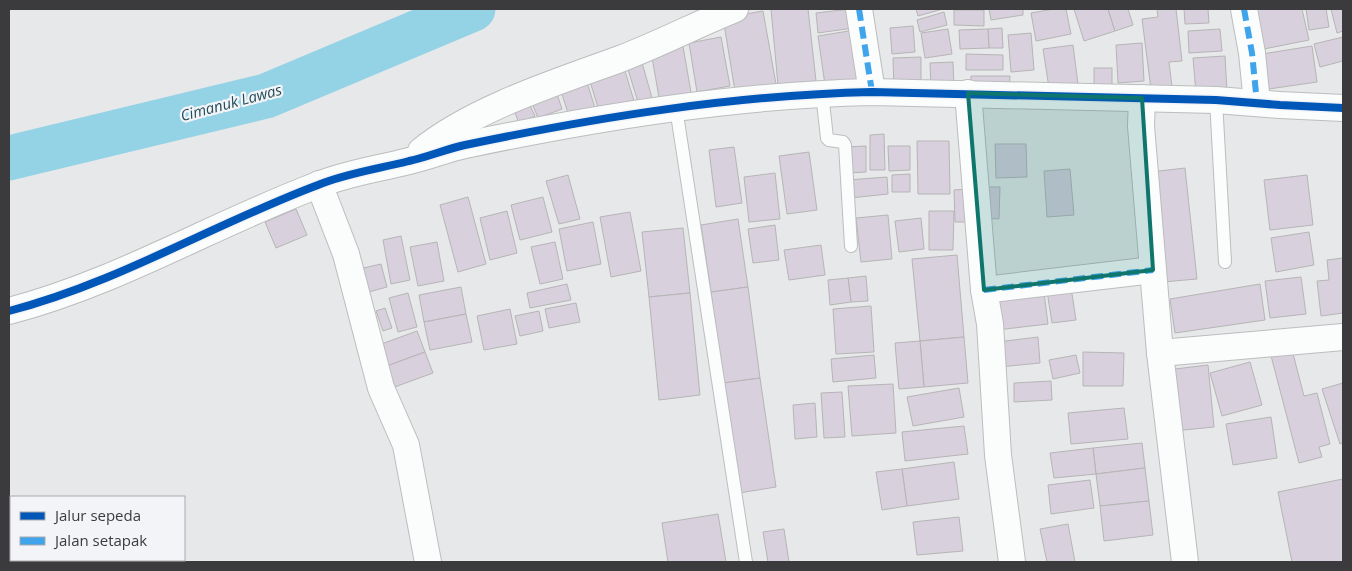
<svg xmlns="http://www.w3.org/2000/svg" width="1352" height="571" font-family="'Open Sans',sans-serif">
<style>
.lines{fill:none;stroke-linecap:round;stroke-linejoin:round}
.river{stroke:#94d2e6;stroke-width:45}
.building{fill:#d8d0dc;stroke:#b6b5b6}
.lane-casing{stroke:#bcbdbe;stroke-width:14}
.street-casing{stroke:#bcbdbe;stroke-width:28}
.lane{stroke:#fbfcfc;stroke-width:12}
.street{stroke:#fbfcfc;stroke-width:26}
.quiet{stroke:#3fa4ec;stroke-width:6;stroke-dasharray:12 6;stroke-linecap:butt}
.cycleway-casing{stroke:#f3f4f8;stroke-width:11}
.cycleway{stroke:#0057b8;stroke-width:8}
.marked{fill:#0f766e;fill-opacity:0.2;stroke:#0f766e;stroke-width:4;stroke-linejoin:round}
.labels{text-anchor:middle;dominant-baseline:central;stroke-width:4.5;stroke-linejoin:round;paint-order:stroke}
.water-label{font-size:15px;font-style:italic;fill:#254d59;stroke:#f3f4f8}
</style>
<rect width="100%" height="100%" fill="#e7e8e9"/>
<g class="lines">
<path class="river" d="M9 158 266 96 473 9"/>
</g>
<g class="building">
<path d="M771 9H808L816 81 778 85Z"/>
<path d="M850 9 853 28 818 33 816 13Z"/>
<path d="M916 9H943L918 16Z"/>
<path d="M989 9H1023V15L991 20Z"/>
<path d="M1054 9H1066L1071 34 1036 41 1031 13Z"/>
<path d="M1074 9H1108L1115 31 1084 41Z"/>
<path d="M1108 9H1128L1133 25 1115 31Z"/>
<path d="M1157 9H1176L1182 61 1169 62 1173 95 1152 97 1142 19 1158 17Z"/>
<path d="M1184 9H1208L1209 23 1185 24Z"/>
<path d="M1245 9H1302L1309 40 1254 51Z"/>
<path d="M1306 9H1326L1329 27 1309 30Z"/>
<path d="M1331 9H1343V31L1337 33Z"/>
<path d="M954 10H984V26L954 25Z"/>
<path d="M763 11 776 84 735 91 723 18Z"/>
<path d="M944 12 947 25 920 32 917 20Z"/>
<path d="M913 26 915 52 892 54 890 28Z"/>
<path d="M1002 28 1003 48H989L988 29Z"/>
<path d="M948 29 952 54 925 58 921 33Z"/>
<path d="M988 29 989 48 960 49 959 30Z"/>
<path d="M1220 29 1222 51 1189 53 1188 31Z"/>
<path d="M855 30 863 79 825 85 818 36Z"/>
<path d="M1031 33 1034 70 1011 72 1008 35Z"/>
<path d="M721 37 730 86 697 92 689 43Z"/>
<path d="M1343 37V61L1320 67 1314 44Z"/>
<path d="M682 41 692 98 660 103 650 46Z"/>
<path d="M1142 43 1144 81 1118 83 1116 45Z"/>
<path d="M1073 45 1078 84 1049 88 1043 49Z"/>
<path d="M1312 46 1317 82 1262 90 1256 55Z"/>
<path d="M966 54 1003 55V70H966Z"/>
<path d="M1225 56 1227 92 1196 93 1193 58Z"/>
<path d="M921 57V90H894L893 58Z"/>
<path d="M641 59 652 98 638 102 626 63Z"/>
<path d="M953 62 954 87 931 88 930 63Z"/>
<path d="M624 68 635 104 600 114 589 78Z"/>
<rect x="1094" y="68" width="18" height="25"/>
<path d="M971 76H1010L1009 93 970 92Z"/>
<path d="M586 79 595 108 569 116 560 88Z"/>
<path d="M555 88 562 109 538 118 530 98Z"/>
<path d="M527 99 535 116 519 123 512 105Z"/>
<path d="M884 134 885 170H870V135Z"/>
<path d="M917 141H949L950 194H918Z"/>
<path d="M995 144H1026L1027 177 996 178Z"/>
<path d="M866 146V172L847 173 846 147Z"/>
<path d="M888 146H910V170L889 171Z"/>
<path d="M734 147 742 203 716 207 709 150Z"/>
<path d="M809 152 817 210 787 214 779 156Z"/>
<path d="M1185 168 1197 279 1163 282 1151 172Z"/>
<path d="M1070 169 1074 215 1047 217 1044 171Z"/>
<path d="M775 173 780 219 749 222 744 177Z"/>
<path d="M910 174V192H892V175Z"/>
<path d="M568 175 580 219 559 224 546 181Z"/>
<path d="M1307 175 1313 225 1270 230 1264 180Z"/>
<path d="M887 177 888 194 850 198 848 180Z"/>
<path d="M980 187H1000L999 219 980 218Z"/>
<path d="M967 189 968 222H955L954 190Z"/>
<path d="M468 197 486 264 458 272 440 205Z"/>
<path d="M543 197 552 232 520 240 511 205Z"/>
<path d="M296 209 307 235 276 248 265 222Z"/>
<path d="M507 211 517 253 490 260 480 218Z"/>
<path d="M929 211H954L953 250H929Z"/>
<path d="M630 212 641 271 611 277 600 217Z"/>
<path d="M888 215 892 259 861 262 856 218Z"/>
<path d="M921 218 924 249 899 252 895 221Z"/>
<path d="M738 219 748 287 711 292 701 225Z"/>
<path d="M593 222 601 264 567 271 559 229Z"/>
<path d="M775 225 779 260 753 263 748 229Z"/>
<path d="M683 228 690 293 649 297 642 232Z"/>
<path d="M1309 232 1314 265 1276 272 1271 238Z"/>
<path d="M401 236 410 280 391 284 383 240Z"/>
<path d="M437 242 444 281 418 286 410 247Z"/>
<path d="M555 242 563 279 540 284 531 247Z"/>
<path d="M821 245 825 275 789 280 784 250Z"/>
<path d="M957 255 964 337 920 341 912 259Z"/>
<path d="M1343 258V313L1321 316 1317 281 1329 280 1327 260Z"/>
<path d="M381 264 387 287 365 293 359 269Z"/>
<path d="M866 276 868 301 851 302 848 278Z"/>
<path d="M1301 277 1306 314 1270 318 1265 281Z"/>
<path d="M848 278 851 302 830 305 828 280Z"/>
<path d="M1070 281 1076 320 1052 323 1046 285Z"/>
<path d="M567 284 571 300 530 308 527 293Z"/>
<path d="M1260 284 1265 320 1175 333 1170 299Z"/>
<path d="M1043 285 1048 324 997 330 993 291Z"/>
<path d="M461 287 466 314 424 322 419 295Z"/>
<path d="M748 287 760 378 723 383 711 292Z"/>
<path d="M408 293 417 327 398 332 389 298Z"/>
<path d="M690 293 700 395 659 400 649 297Z"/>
<path d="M576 303 580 322 549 328 545 309Z"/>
<path d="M871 306 874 352 836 354 833 309Z"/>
<path d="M385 308 392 328 383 331 376 311Z"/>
<path d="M510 309 517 344 484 350 477 316Z"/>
<path d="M539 311 543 331 520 336 515 316Z"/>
<path d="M466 314 472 342 430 350 424 322Z"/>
<path d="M417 331 425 352 384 367 376 346Z"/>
<path d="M964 337 968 383 924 387 920 341Z"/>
<path d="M1038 337 1040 363 999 367 997 342Z"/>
<path d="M920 341 924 387 899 389 895 343Z"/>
<path d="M1291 346 1304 396 1317 393 1330 444 1319 447 1322 457 1299 463 1270 352Z"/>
<path d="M425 352 433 373 392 388 384 367Z"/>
<path d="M1083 352 1124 353 1123 386H1083Z"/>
<path d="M874 355 876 378 833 382 831 359Z"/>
<path d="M1076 355 1080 373 1053 379 1049 360Z"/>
<path d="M1250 362 1262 405 1222 416 1210 373Z"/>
<path d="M1208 365 1214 427 1174 431 1167 370Z"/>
<path d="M760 378 776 487 739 493 723 383Z"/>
<path d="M1051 381 1052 400 1014 402V383Z"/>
<path d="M1343 383V443L1340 444 1322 389Z"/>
<path d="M893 384 896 433 852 436 848 386Z"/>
<path d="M959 388 964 417 913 426 907 397Z"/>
<path d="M842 392 845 437 824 438 821 393Z"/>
<path d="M815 403 817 437 795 439 793 405Z"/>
<path d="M1124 408 1128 439 1071 444 1068 413Z"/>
<path d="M1271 417 1277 458 1233 465 1226 424Z"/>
<path d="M964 426 968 454 905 461 902 432Z"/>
<path d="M1142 443 1145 468 1096 474 1093 448Z"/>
<path d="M1093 448 1096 474 1054 478 1050 453Z"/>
<path d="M954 462 959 499 907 506 902 469Z"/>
<path d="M1145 468 1149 501 1100 506 1096 474Z"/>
<path d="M902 469 907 506 882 510 876 472Z"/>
<path d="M1343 479V562H1292L1278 492Z"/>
<path d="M1090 480 1094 508 1051 514 1048 485Z"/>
<path d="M1149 501 1153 535 1104 541 1100 506Z"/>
<path d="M718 514 726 562H668L662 523Z"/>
<path d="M959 517 963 551 917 555 913 522Z"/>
<path d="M1068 524 1075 562H1047L1040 529Z"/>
<path d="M784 529 789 562H768L763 532Z"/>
</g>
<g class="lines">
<g class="lane-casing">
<g id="lane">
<path d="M822 93 827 138 829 140 843 142 845 145 851 246"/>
<path d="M1216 100 1225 262"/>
<path d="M676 108 746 562"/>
</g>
</g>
<g class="street-casing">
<g id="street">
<path d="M859 9 872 92"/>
<path d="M1244 9 1252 53 1257 103"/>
<path d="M968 93 984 290 990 324 998 455 1012 562"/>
<path d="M1142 98 1141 126 1160 353 1185 562"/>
<path d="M421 151C472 109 557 82 620 59 659 44 696 25 735 9"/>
<path d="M319 184 346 254 381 388 406 445 428 562"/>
<path d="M984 290 1153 270"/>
<path d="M9 311C117 283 214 224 318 185 347 173 378 169 409 161 428 157 446 149 465 145 599 117 735 95 872 92L1216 100 1280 105 1343 108"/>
<path d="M1160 353 1343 337"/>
</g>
</g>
<use href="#lane" class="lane"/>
<use href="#street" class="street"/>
<g class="quiet">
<path d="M859 9 872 92"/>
<path d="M1244 9 1252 53 1257 103"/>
<path d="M984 290 1153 270"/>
</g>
<g class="cycleway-casing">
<path id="cycleway" d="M9 311C117 283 214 224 318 185 347 173 378 169 409 161 428 157 446 149 465 145 599 117 735 95 872 92L1216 100 1280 105 1343 108"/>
</g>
<use href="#cycleway" class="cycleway"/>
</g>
<path class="marked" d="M968 93 1142 98 1153 270 984 290Z"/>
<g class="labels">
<g class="water-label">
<text transform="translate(231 102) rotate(-15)">Cimanuk Lawas</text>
</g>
</g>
<rect width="1352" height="571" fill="none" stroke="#3b3b3d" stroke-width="20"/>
<rect x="10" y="496" width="175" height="65" fill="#f3f4f8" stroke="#a9aaad"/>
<rect x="20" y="512" width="25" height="8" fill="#0057b8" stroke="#a9aaad"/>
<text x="55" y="521" font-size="15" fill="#3b3b3d">Jalur sepeda</text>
<rect x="20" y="537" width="25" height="8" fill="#3fa4ec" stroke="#a9aaad"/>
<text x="55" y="546" font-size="15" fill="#3b3b3d">Jalan setapak</text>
</svg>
